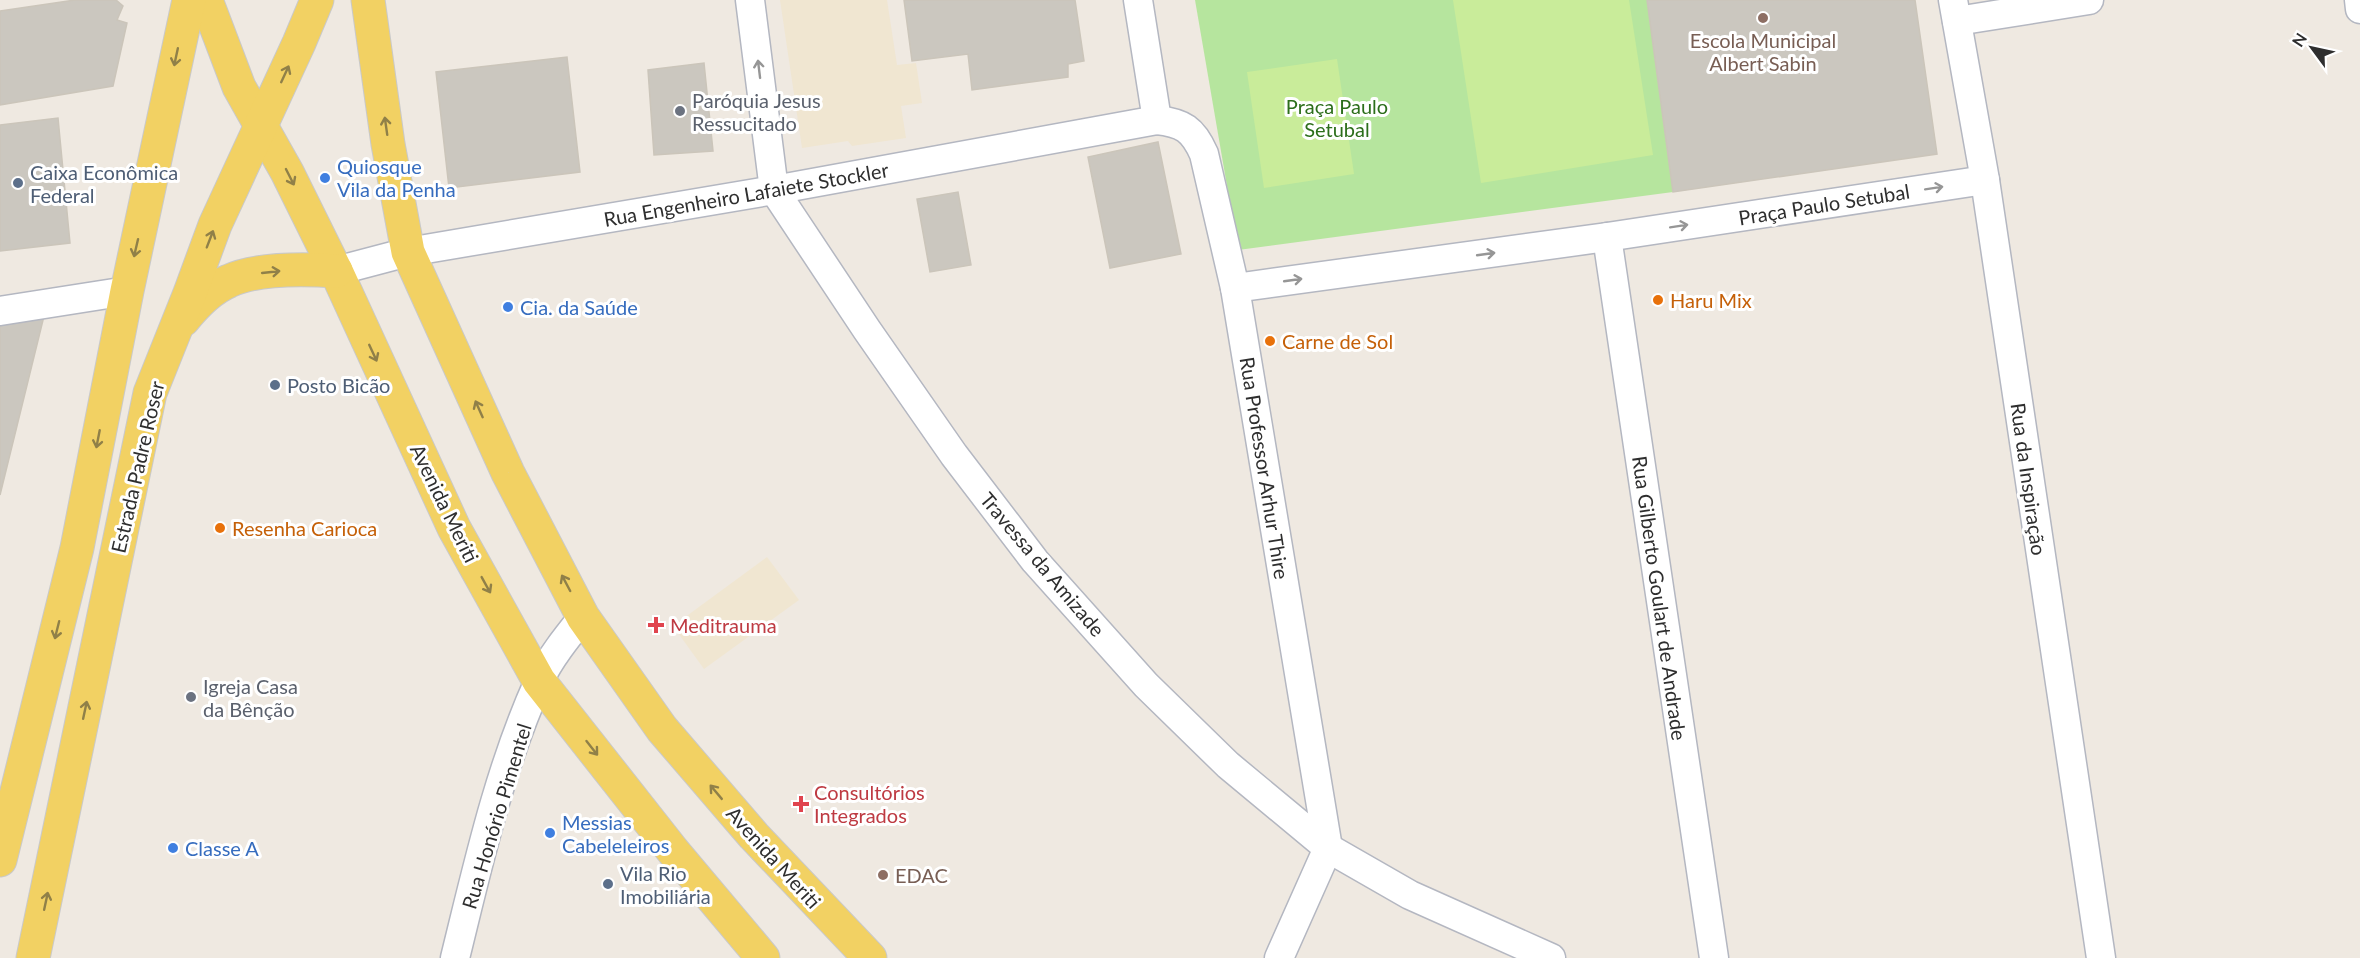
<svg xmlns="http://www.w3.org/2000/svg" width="2360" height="958" font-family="Lato,sans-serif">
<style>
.education{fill:#f0e6d1}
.green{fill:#b6e59e}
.pitch{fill:#c9ec9a}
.building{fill:#cbc7bf;stroke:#cbc5ba;stroke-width:1.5}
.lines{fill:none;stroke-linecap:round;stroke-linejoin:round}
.street-casing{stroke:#b4b7c1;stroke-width:31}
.primary-casing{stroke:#c9c9c9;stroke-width:35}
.street{stroke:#fff;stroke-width:28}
.primary{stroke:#f2d163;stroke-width:33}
.oneway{stroke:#908048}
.oneway2{stroke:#969696}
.education-dot{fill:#8d6e63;stroke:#fff;stroke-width:2}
.worship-dot{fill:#6b7280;stroke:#fff;stroke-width:2}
.shop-dot{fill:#3f7fe0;stroke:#fff;stroke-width:2}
.service-dot{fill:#5c6f8a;stroke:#fff;stroke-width:2}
.food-dot{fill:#e8710a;stroke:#fff;stroke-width:2}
.health-dot{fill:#e0444e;stroke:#fff;stroke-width:2}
.labels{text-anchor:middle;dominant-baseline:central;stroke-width:6;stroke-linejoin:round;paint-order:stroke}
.education-label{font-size:20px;fill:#785e54;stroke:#fff}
.worship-label{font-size:20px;fill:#5b616d;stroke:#fff;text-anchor:start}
.park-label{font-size:20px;fill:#2c6e1b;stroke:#fff}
.shop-label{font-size:20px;fill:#366cbe;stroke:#fff;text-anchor:start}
.service-label{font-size:20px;fill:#4e5e75;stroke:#fff;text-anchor:start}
.street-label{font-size:20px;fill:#2e2e2e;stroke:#fff}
.food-label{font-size:20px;fill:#c56008;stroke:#fff;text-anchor:start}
.health-label{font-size:20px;fill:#be3a42;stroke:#fff;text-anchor:start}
</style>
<rect width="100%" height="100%" fill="#efe9e1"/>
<g class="education">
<path d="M780 0H887L897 65 916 63 922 103 901 106 906 138 852 146 848 141 802 148Z"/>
<path d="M767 557 799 600 704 669 673 626Z"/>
</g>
<path class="green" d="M1195 0H1647L1673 192 1238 250Z"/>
<g class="pitch">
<path d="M1453 0H1629L1653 155 1481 183Z"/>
<path d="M1337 59 1354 174 1264 188 1247 72Z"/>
</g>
<g class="building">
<path d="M75 0H116L123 6 117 20 127 23 113 86 0 105V11Z"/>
<path d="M904 0H1075L1084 61 1068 64V77L972 90 968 54 912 61Z"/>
<path d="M1647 0H1915L1937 154 1673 192Z"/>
<path d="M567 57 580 172 449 188 436 72Z"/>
<path d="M704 63 713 151 654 155 648 70Z"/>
<path d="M58 118 70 243 0 251V125Z"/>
<path d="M1158 142 1181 254 1110 268 1088 157Z"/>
<path d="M958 192 971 265 930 272 917 199Z"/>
<path d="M44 316 0 495V323Z"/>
</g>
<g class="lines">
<g class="street-casing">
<g id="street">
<path d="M750 0 774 190 867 330 954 455 1035 561 1146 685 1228 765 1328 848 1410 895 1551 958"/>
<path d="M1138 0 1157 120C1183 123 1193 129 1204 154L1235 288 1328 848 1279 958"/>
<path d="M1953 0 1985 180 2101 958"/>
<path d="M2359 0 2360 9"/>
<path d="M1957 21 2089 0"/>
<path d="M1607 237 1714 958"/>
<path d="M336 271 408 252 774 190 1157 120"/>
<path d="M1235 288 1607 237 1985 180"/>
<path d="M0 311 127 291"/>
<path d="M455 958C478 865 499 769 539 681 550 658 567 637 583 617"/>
</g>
</g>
<g class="primary-casing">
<g id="primary">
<path d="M206 0 239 87 287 172 336 271 454 528 539 681 673 851 763 958"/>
<path d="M368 0 388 144 408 252 508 473 583 617 662 729 754 836 870 958"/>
<path d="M183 320C195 305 210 289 229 281 257 268 305 269 336 271"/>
<path d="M0 860 77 548 127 291 189 0"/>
<path d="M33 958 150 393 190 293 215 225 299 43 317 0"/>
</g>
</g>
<use href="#street" class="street"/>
<use href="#primary" class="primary"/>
</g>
<defs><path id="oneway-shaft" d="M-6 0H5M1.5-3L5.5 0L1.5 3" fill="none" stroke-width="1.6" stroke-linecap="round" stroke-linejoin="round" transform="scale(1.5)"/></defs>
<g class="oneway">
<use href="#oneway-shaft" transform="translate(176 57) rotate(102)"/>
<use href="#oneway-shaft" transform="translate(285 74) rotate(-65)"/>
<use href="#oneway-shaft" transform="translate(386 126) rotate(-98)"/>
<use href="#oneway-shaft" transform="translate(290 177) rotate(63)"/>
<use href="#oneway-shaft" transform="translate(210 239) rotate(-69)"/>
<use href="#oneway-shaft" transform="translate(136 248) rotate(103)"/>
<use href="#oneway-shaft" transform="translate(271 272) rotate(-6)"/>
<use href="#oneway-shaft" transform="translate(373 353) rotate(65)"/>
<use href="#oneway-shaft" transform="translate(479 409) rotate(-114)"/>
<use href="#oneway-shaft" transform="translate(98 439) rotate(101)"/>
<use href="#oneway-shaft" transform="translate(566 583) rotate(-118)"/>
<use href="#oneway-shaft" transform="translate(486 585) rotate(61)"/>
<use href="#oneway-shaft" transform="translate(57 630) rotate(104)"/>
<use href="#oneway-shaft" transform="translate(85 710) rotate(-78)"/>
<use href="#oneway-shaft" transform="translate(592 748) rotate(52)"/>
<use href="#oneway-shaft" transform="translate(716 792) rotate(-130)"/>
<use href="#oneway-shaft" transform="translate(46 901) rotate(-78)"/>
</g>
<g class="oneway2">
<use href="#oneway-shaft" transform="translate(759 69) rotate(-97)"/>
<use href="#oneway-shaft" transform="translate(1934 188) rotate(-9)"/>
<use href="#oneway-shaft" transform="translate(1679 226) rotate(-9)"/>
<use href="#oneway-shaft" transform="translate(1486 254) rotate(-8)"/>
<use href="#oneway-shaft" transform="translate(1293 280) rotate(-8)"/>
</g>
<g class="education-dot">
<circle cx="1763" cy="18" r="6"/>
<circle cx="883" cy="875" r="6"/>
</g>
<g class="worship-dot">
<circle cx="680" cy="111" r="6"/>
<circle cx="191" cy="697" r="6"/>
</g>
<g class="shop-dot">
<circle cx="325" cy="178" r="6"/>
<circle cx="508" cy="307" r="6"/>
<circle cx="550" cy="833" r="6"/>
<circle cx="173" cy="848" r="6"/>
</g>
<g class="service-dot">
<circle cx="18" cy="183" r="6"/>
<circle cx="275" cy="385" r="6"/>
<circle cx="608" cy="884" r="6"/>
</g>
<g class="food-dot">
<circle cx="1658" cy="300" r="6"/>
<circle cx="1270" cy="341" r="6"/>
<circle cx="220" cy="528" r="6"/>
</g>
<g class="health-dot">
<path d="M653 616h6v6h6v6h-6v6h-6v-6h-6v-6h6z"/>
<path d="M798 795h6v6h6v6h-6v6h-6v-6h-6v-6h6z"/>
</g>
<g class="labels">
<g class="education-label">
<text x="1763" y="40">Escola Municipal<tspan x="1763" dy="23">Albert Sabin</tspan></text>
<text x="895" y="875" text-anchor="start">EDAC</text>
</g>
<g class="worship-label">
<text x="692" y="100">Paróquia Jesus<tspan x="692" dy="23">Ressucitado</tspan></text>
<text x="203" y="686">Igreja Casa<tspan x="203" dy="23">da Bênção</tspan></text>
</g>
<g class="park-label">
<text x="1337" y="106">Praça Paulo<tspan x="1337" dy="23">Setubal</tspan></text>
</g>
<g class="shop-label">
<text x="337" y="166">Quiosque<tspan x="337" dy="23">Vila da Penha</tspan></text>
<text x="520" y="307">Cia. da Saúde</text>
<text x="562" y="822">Messias<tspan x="562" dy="23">Cabeleleiros</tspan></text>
<text x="185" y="848">Classe A</text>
</g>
<g class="service-label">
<text x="30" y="172">Caixa Econômica<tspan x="30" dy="23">Federal</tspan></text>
<text x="287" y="385">Posto Bicão</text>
<text x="620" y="873">Vila Rio<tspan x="620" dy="23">Imobiliária</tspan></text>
</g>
<g class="street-label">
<text transform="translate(746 194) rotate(-10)">Rua Engenheiro Lafaiete Stockler</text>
<text transform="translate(1824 204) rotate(-9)">Praça Paulo Setubal</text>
<text transform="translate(137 467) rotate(-77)">Estrada Padre Roser</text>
<text transform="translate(1265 468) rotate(81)">Rua Professor Arhur Thire</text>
<text transform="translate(2029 479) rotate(82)">Rua da Inspiração</text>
<text transform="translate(445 503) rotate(64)">Avenida Meriti</text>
<text transform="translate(1043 564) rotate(50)">Travessa da Amizade</text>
<text transform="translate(1660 598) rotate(82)">Rua Gilberto Goulart de Andrade</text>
<text transform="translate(496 816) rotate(-73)">Rua Honório Pimentel</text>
<text transform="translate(774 857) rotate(48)">Avenida Meriti</text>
</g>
<g class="food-label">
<text x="1670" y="300">Haru Mix</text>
<text x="1282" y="341">Carne de Sol</text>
<text x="232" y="528">Resenha Carioca</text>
</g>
<g class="health-label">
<text x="670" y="625">Meditrauma</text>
<text x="814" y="792">Consultórios<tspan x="814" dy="23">Integrados</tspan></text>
</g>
</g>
<g transform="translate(2312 48) rotate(303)" stroke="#ffffff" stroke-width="4.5" paint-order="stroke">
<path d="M0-4.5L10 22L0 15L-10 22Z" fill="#2e2e2e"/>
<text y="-9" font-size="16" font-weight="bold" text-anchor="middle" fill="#2e2e2e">N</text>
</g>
</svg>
